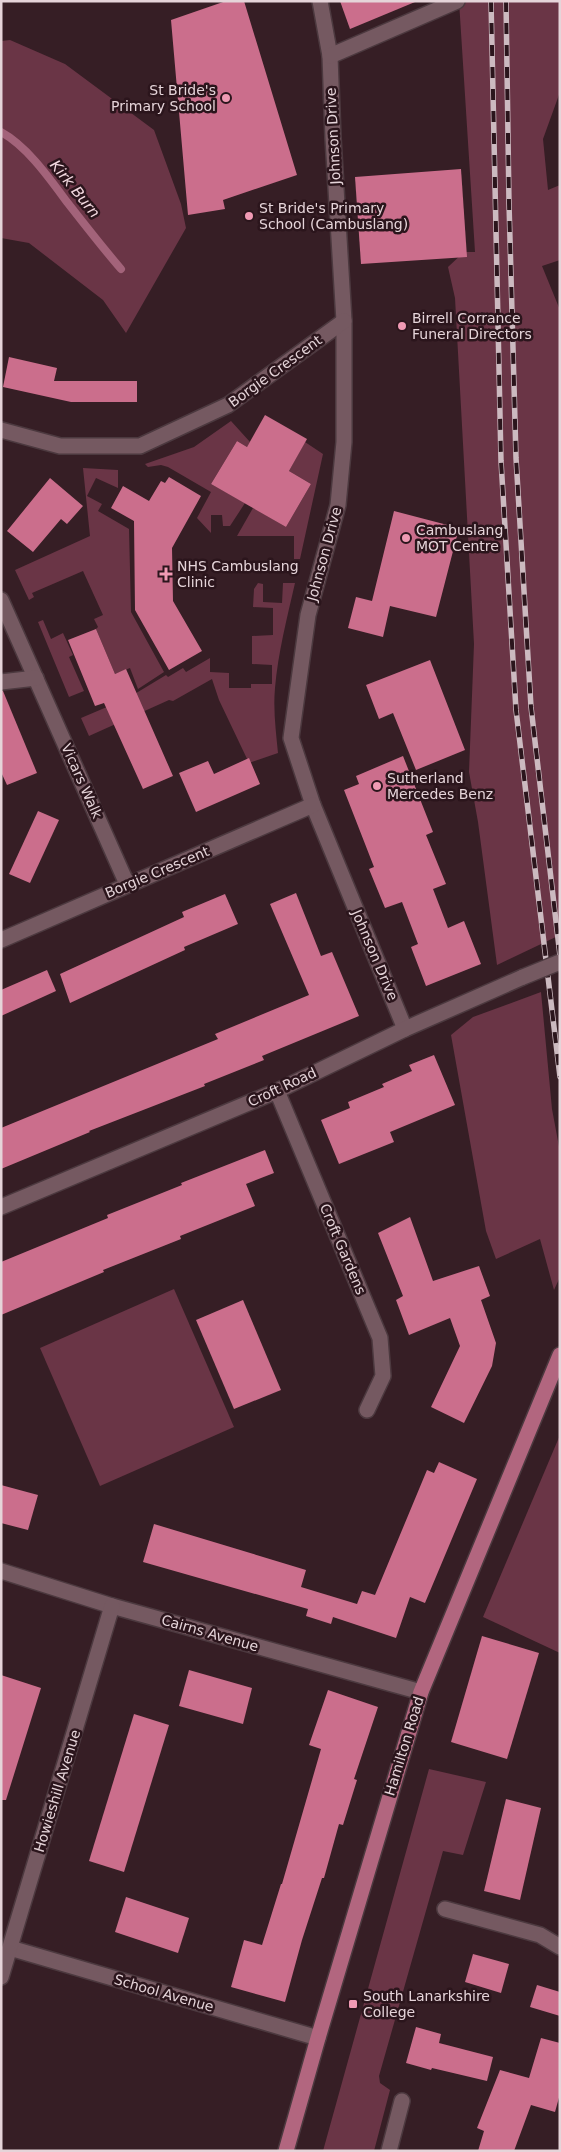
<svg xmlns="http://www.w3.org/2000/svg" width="561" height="2152" font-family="'DejaVu Sans',sans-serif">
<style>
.green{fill:#6a3546}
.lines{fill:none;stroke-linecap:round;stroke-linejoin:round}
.stream{stroke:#a3637a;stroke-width:8}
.building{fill:#cb6e8c}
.street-casing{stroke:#4c393f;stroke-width:18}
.primary-casing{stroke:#4c393f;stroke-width:18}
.street{stroke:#755961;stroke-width:15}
.primary{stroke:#b2667f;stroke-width:15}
.rail-casing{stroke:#ccbac0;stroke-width:5.5}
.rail{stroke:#2b151c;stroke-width:4;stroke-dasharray:11;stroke-linecap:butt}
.street-bridge-casing{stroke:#4c393f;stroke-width:18;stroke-linecap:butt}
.street-bridge{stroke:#755961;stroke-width:15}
.poi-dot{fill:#f09ab4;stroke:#2b151c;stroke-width:2}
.labels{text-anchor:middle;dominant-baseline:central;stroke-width:5;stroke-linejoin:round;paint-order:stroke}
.poi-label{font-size:14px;fill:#e5d4d9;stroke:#2b151c;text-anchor:start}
.street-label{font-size:14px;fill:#e5d4d9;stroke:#2b151c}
.water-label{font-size:15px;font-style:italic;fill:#f3d9e0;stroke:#2b151c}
</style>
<rect width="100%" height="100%" fill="#361e25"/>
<g class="green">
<path d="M459 1H560V92L543 139 548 190 560 185V260L542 266 560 310V935L497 965 478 822 469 772 474 644 455 298 448 267 464 252H475Z"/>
<path d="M10 40 65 64 154 130 181 204 186 228 126 333 103 300 29 243 1 238V41Z"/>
<path d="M231 421 250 442 247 447 237 441 211 484 245 503 230 526H223L222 515H211V533L197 518 211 492 168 467 161 465 148 467 145 464 194 447Z"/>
<path d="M305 442 323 454 300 559H294V536H237L253 508 286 527 311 484 289 471Z"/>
<path d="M83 468 118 470V488L96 478 87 496 102 504 98 511 129 529 131 612 164 672 138 689 130 668 115 674 96 629 98 627 94 619 103 615 83 571 32 593 34 597 29 600 15 570 90 536Z"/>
<path d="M258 583 263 584V602L282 603 283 583H295C287 618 278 653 275 688 273 710 276 732 278 753L249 763 219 700 212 679 173 701 169 700 89 736 81 718 128 698 166 675 168 677 183 668 186 672 210 658V672L229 673V688H251V684H272V665L252 664V636L273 635V608L253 607 254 589Z"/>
<path d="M43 620 51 639 63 633 73 655 69 657 84 691 69 697 38 622Z"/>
<path d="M541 992 552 1109 560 1152V1277L554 1290 540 1239 496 1259 486 1231 451 1035 473 1017Z"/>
<path d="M174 1289 234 1427 100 1486 40 1348Z"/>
<path d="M560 1435V1653L483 1617Z"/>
<path d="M429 1769 486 1782 463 1855 443 1851 379 2076 380 2083 390 2090 374 2151H323Z"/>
</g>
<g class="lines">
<path class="stream" d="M1 132C27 146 50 179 67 202 85 225 102 247 121 269"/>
</g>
<g class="building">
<path d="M226 1H244L297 175 223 200 225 209 188 215 171 20Z"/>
<path d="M340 1H415V2L350 29Z"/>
<path d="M461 169 467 257 361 264 355 177Z"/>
<path d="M9 357 57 368 54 381H137V402H71L3 387Z"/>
<path d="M265 415 307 439 289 471 311 484 286 527 211 484 237 441 247 447Z"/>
<path d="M169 477 201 496 172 548 173 601 202 651 169 670 135 610 134 521 111 508 123 486 149 501 161 481 165 483Z"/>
<path d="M50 478 83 506 67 524 61 519 33 552 7 531Z"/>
<path d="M394 511 459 528 436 617 390 606 383 637 348 628 356 597 372 601Z"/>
<path d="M96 629 115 674 126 669 173 776 143 789 104 703 95 706 68 640Z"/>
<path d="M430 660 465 750 416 770 393 713 379 719 366 685Z"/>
<path d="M1 691H3L37 773 7 785 1 772Z"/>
<path d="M403 756 433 832 426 835 446 884 433 889 448 928 464 921 481 964 426 986 411 947 418 944 402 902 385 908 369 869 374 867 344 790 359 784 356 776Z"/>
<path d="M249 758 260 784 196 812 179 773 208 761 214 774Z"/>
<path d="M38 811 59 820 30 883 9 874Z"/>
<path d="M296 893 321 956 332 952 359 1016 262 1056 264 1060 204 1084 205 1086 89 1131 90 1132 1 1169V1128L218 1039 215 1034 309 995 270 904Z"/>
<path d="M225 894 238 924 184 947 185 950 70 1003 60 974 184 917 182 912Z"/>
<path d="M47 970 56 991 1 1016V990Z"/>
<path d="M434 1055 455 1105 390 1132 394 1142 339 1164 321 1120 350 1108 348 1102 384 1087 382 1084 412 1071 409 1065Z"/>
<path d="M265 1150 274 1173 246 1184 255 1206 180 1236 181 1239 103 1270 104 1272 1 1315V1262L108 1218 107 1215 182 1185 181 1183Z"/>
<path d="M410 1217 433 1281 479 1266 490 1296 481 1300 496 1343 492 1366 464 1423 431 1407 460 1346 450 1318 409 1335 396 1300 403 1296 378 1233Z"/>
<path d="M243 1300 281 1390 234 1409 196 1320Z"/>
<path d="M439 1462 477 1479 425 1603 410 1597 396 1638 333 1617 331 1624 306 1616 308 1609 143 1562 154 1524 306 1570 301 1587 357 1604 362 1591 375 1595 427 1470 434 1473Z"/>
<path d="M1 1485 38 1495 28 1530 1 1523Z"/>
<path d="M482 1636 539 1653 507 1759 451 1742Z"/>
<path d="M189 1670 252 1688 243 1724 179 1706Z"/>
<path d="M1 1675 41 1688 6 1800H1Z"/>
<path d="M328 1690 378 1707 354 1779 357 1780 343 1825 339 1824 324 1878H322L302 1940 285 2002 231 1987 244 1940 262 1945 281 1884H282L321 1749 309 1745Z"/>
<path d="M134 1714 169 1725 124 1872 89 1861Z"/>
<path d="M506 1799 541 1808 520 1900 484 1891Z"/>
<path d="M126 1897 189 1918 178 1953 115 1932Z"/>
<path d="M473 1954 509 1964 501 1993 465 1982Z"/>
<path d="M537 1985 560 1992V2016L530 2007Z"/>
<path d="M416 2027 441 2034 439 2043 493 2057 487 2081 432 2068 431 2070 406 2063Z"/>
<path d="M541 2038 560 2043V2094L555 2112 531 2105 514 2151H478L484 2131 477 2128 500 2070 529 2078Z"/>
</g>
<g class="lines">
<g class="street-casing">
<g id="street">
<path d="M320 1 330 56 333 138 344 321V442L338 505 308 615 291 738 313 805 405 1029"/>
<path d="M330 56 457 1"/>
<path d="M1 430 60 446H140L228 405 344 321"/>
<path d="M1 600 127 884"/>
<path d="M1 682 36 678"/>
<path d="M1 940 313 805"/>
<path d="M277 1091 380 1338 383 1376 367 1410"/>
<path d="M1 1207 277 1091 405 1029 523 977"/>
<path d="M1 1571 112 1606 421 1692"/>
<path d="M445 1909 540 1935 560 1947"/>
<path d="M10 1948 318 2038"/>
<path d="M1 1977 112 1606"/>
<path d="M389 2151 402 2101"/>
</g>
</g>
<g class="primary-casing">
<path id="primary" d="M286 2151 318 2038 421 1692 560 1355"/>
</g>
<use href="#street" class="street"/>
<use href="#primary" class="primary"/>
<g class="rail-casing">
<g id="rail">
<path d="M491 1 501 461 516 710 560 1077"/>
<path d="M506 1 509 203 516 458 531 707 560 956"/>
</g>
</g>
<use href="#rail" class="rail"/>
<g class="street-bridge-casing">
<path id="street-bridge" d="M523 977 560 962"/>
</g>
<use href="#street-bridge" class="street-bridge"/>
</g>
<g class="poi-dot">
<circle cx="226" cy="98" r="5"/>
<circle cx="249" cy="216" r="5"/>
<circle cx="402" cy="326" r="5"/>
<circle cx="406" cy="538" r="5"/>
<path d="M163.5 566.5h5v5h5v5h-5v5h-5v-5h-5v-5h5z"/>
<circle cx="377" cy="786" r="5"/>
<rect x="348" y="1999" width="10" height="10" rx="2.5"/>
</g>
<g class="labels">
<g class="poi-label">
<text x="216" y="90" text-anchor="end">St Bride's<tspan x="216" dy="16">Primary School</tspan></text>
<text x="259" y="208">St Bride's Primary<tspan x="259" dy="16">School (Cambuslang)</tspan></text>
<text x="412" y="318">Birrell Corrance<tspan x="412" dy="16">Funeral Directors</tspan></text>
<text x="416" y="530">Cambuslang<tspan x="416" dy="16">MOT Centre</tspan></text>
<text x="177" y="566">NHS Cambuslang<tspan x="177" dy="16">Clinic</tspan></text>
<text x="387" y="778">Sutherland<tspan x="387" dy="16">Mercedes Benz</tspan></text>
<text x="363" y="1996">South Lanarkshire<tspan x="363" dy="16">College</tspan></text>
</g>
<g class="street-label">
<text transform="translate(333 136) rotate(-93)">Johnson Drive</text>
<text transform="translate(275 371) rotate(-36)">Borgie Crescent</text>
<text transform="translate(324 554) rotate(-75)">Johnson Drive</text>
<text transform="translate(82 781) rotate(66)">Vicars Walk</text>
<text transform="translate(157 872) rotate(-23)">Borgie Crescent</text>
<text transform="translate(375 955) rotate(67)">Johnson Drive</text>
<text transform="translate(282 1087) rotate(-25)">Croft Road</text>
<text transform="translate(343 1249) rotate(67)">Croft Gardens</text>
<text transform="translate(210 1633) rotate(16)">Cairns Avenue</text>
<text transform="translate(404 1746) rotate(-73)">Hamilton Road</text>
<text transform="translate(57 1791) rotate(-73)">Howieshill Avenue</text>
<text transform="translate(164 1993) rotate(16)">School Avenue</text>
</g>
<g class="water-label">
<text transform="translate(75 189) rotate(51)">Kirk Burn</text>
</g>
</g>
<rect width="561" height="2152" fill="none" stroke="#e5d4d9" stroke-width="5"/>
</svg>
